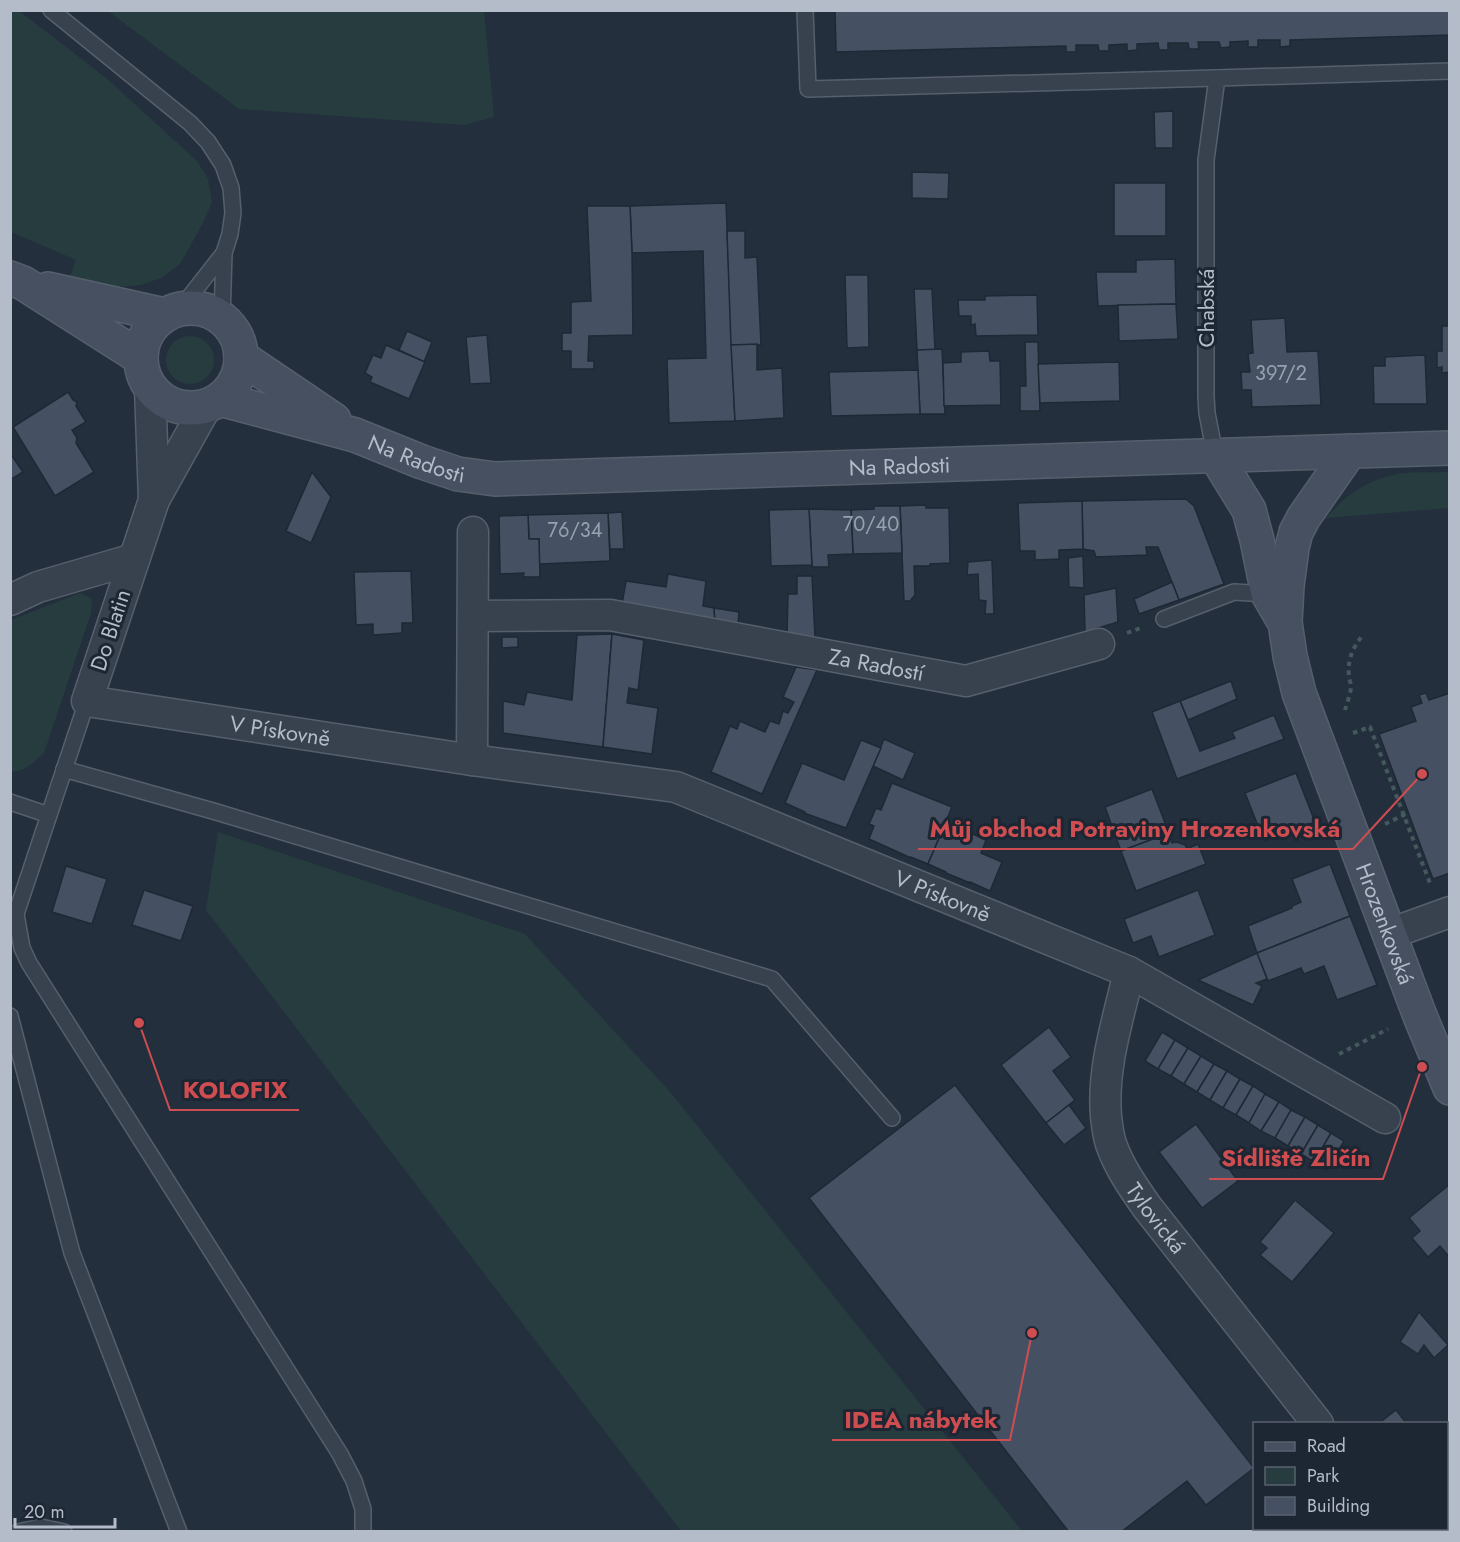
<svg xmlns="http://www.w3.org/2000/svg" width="1460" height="1542" font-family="Jost,sans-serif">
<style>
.green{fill:#263c3f}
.building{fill:#455162;stroke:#1f2835;stroke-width:1.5}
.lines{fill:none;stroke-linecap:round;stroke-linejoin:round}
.lane-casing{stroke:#565f6c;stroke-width:18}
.street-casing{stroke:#565f6c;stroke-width:33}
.secondary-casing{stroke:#565f6c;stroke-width:36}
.path{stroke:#44595c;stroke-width:4;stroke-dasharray:4.5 4.5;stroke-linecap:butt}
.lane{stroke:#38414e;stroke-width:15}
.street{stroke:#38414e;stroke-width:30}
.secondary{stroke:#465061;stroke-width:33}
.labels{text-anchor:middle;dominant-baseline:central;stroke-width:6;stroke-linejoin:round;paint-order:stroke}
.number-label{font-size:20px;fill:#98a1af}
.street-label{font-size:22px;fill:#b4bcc9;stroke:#1d2633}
.leader{fill:none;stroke:#ce4d50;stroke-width:2}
.callout-dot{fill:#ce4d50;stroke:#1d2633;stroke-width:2}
.callout-label{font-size:24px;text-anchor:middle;font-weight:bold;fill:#ce4d50;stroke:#1d2633;stroke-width:6;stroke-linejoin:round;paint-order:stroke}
</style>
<rect width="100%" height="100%" fill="#242f3e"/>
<g class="green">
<path d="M18 10 105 77 197 161 208 179 212 202 203 223 180 264 161 278 141 285 118 287 98 284 70 276 76 260 11 232 10 11Z"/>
<path d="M108 11H484L494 117 464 125 239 109Z"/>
<circle cx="190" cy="360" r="24"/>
<path d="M1449 472V508L1326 518C1344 497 1365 481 1393 475 1410 471 1431 473 1449 472Z"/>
<path d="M80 593 92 599 91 613 44 753C34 762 25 771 11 772V620Z"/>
<path d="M218 832 525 934 671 1093 1022 1531H681L206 910Z"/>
</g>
<g class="building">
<path d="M835 10H1450V35L1290 40V46L1280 47V40H1258V47H1248V41L1230 42V47L1221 48 1219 42H1198L1199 49H1189L1188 43H1168V50H1159L1158 43 1137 44V50L1127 51V44L1109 45V51H1099L1098 45H1076V52H1066V46L836 52Z"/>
<path d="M1173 111V148H1155L1154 112Z"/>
<path d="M912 172 949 173 948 199 912 198Z"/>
<rect x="1114" y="183" width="52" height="53"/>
<path d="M726 203 735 421 669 423 667 359 706 358 703 251 632 253 630 206Z"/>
<path d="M587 206H630L632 253 633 335 589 336 588 361H594V369H571V351H562V333H571V302L591 301Z"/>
<path d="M727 231H745V258L757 257 761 345H731Z"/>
<path d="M1175 259 1176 304 1098 306 1096 272H1136V260Z"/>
<path d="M845 275H868L869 347 847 348Z"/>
<path d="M914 289H932L935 350H917Z"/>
<path d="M1037 295 1038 335 976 336 975 324 971 325V316H959L958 300H985V296Z"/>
<path d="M1176 304 1178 339 1119 341 1118 305Z"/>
<path d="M1285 318 1287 352 1318 351 1321 405 1252 407 1251 390H1242L1241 372H1250L1248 354 1253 353 1251 320Z"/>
<path d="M1442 326H1450V372L1442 373V367L1437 368V351H1442Z"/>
<path d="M407 331 432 342 424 362 399 350Z"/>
<path d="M487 335 491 383 470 384 466 337Z"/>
<path d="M1025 342H1038L1040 411H1020V386H1026Z"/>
<path d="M757 344V370L782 368 784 418 735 421 731 345Z"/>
<path d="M386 345 425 362 409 399 370 382 372 377 365 373 373 355 381 358Z"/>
<path d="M942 349 945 414H920L917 350Z"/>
<path d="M989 351 990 361H1000L1001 405 944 406 943 363 961 362V352Z"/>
<path d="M1425 355 1427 404H1374L1373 366H1385V357Z"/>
<path d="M1119 362 1120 401 1040 403 1038 364Z"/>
<path d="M918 370 920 414 831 416 829 372Z"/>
<path d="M68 392 73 400 77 402 76 406 86 422 72 430 77 438 76 443 94 472 55 496 13 427Z"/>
<path d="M10 453 23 472 10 480Z"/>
<path d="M312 472 331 497 311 543 286 531Z"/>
<path d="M1186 499 1194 506 1224 584 1179 600 1158 547H1146L1147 555 1096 557 1094 551 1083 549 1082 501Z"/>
<path d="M1082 501 1083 549 1059 550V559L1035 560V551H1020L1018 503Z"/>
<path d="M926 505V508H949L950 563 930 564V566H914L915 595 910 601H904L900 506Z"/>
<path d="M874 506H900L902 553 853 554 851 510 874 509Z"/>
<path d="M809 509 851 510 853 554 828 555 829 567H812Z"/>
<path d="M809 509 812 565 771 566 769 510Z"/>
<path d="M622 512 624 549H610L608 513Z"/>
<path d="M608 513 610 561 539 564V539H529L528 515Z"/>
<path d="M528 515 529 539H539L540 577H523L524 573 500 574 499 516Z"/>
<path d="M1083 556 1084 588 1069 587 1068 558Z"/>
<path d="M992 560 994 614H985L986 601 979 600 978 574 967 575 968 562Z"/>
<path d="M411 571 413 623H402V633L373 635V624L356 625 354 572Z"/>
<path d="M668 574 706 581 703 606 714 608 715 621 622 604 626 581 666 587Z"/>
<path d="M797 576H812L815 637 787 634 788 594H797Z"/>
<path d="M1172 582 1179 600 1139 614 1134 599Z"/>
<path d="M1116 588 1118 622 1085 632 1084 595Z"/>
<path d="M714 608 739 612 738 624 715 621Z"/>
<path d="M612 634 603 747 503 733V701L524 705 527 692 572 700 577 635Z"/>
<path d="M612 634 644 640 638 690 629 688 627 703 658 708 652 754 603 747Z"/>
<path d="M502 637H518V647L502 648Z"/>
<path d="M796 667 817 670 762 794 711 772 730 726 737 729 740 721 765 732 770 721 779 724 783 711 788 713 794 702 783 697Z"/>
<path d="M1231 681 1237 699 1188 720 1180 701Z"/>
<path d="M1426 693 1429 700 1450 693V873L1433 879 1379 734 1416 721 1411 707 1422 703 1419 695Z"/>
<path d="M1180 701 1200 751 1235 738 1232 732 1274 715 1284 739 1177 779 1152 712Z"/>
<path d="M884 739 915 753 903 780 873 766Z"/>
<path d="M861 740 881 748 846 828 804 813 805 812 785 803 802 763 844 780Z"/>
<path d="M1296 773 1315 822 1264 841 1245 793Z"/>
<path d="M892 783 952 807 928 864 911 857V858L869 839 874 826 869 824 876 808 881 810Z"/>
<path d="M1152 789 1169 833 1121 851 1105 807Z"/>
<path d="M946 822 986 840 981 853 1002 862 990 891 970 882V883L946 873V872L928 864Z"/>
<path d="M1169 833 1172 843 1177 842 1185 845 1187 849 1198 844 1206 864 1136 891 1121 851Z"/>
<path d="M1330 864 1350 916 1257 953 1248 926 1292 908V906L1301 902 1292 879Z"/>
<path d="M66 866 107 879 92 924 52 912Z"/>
<path d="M144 890 193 906 181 941 132 925Z"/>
<path d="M1198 890 1215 935 1159 957 1151 936 1133 943 1124 919Z"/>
<path d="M1350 916 1377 985 1337 1000 1324 966 1304 974 1301 968 1268 981 1257 953Z"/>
<path d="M1257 953 1267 979 1256 983 1262 986 1253 1005 1198 980Z"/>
<path d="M1049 1027 1071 1057 1053 1071 1075 1100 1046 1123 1001 1065Z"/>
<path d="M1162 1032 1175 1040 1158 1069 1145 1061Z"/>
<path d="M1175 1040 1188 1048 1171 1076 1158 1069Z"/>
<path d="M1188 1048 1201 1056 1184 1084 1171 1076Z"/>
<path d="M1201 1056 1214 1064 1197 1092 1184 1084Z"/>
<path d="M1214 1064 1227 1071 1210 1100 1197 1092Z"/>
<path d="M1227 1071 1240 1079 1223 1108 1210 1100Z"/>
<path d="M1240 1079 1253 1086 1236 1115 1223 1108Z"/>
<path d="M955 1085 1254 1468 1206 1505 1187 1481 1121 1532H1069L809 1198Z"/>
<path d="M1253 1086 1265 1094 1249 1123 1236 1115Z"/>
<path d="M1265 1094 1279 1102 1261 1131 1249 1123Z"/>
<path d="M1279 1102 1291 1110 1275 1138 1261 1131Z"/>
<path d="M1069 1105 1086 1128 1064 1145 1046 1123Z"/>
<path d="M1291 1110 1305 1117 1288 1146 1275 1138Z"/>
<path d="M1305 1117 1318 1125 1301 1154 1288 1146Z"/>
<path d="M1196 1124 1238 1181 1202 1208 1159 1152Z"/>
<path d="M1318 1125 1331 1133 1314 1162 1301 1154Z"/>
<path d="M1331 1133 1344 1141 1327 1170 1314 1162Z"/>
<path d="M1450 1184V1258L1440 1246 1428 1257 1412 1238 1420 1231 1409 1218Z"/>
<path d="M1295 1200 1334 1233 1292 1282 1260 1255 1267 1248 1260 1242Z"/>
<path d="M1419 1312 1448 1345 1434 1358 1424 1345 1418 1354 1400 1342Z"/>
<path d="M1396 1410 1407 1424H1378Z"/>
<path d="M1448 1485 1450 1487V1532H1436L1434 1528H1446Z"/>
</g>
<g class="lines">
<g class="lane-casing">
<g id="lane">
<path d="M51 10 190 123 208 142 223 165 231 188 233 213 230 234 224 253 222 319"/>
<path d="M805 10 808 89 1217 78"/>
<path d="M180 309 224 253"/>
<path d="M1215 455 1207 413 1206 397V160L1217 78 1450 71"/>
<path d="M1164 619 1234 592 1268 594"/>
<path d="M64 769 213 811 772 979 892 1118"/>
<path d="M10 802 49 815"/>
<path d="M16 914 22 948 29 963 340 1454 354 1481 363 1509V1532"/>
<path d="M13 923 87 701"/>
<path d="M10 1016 72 1253 179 1532"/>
<path d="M18 1532 41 1527 64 1532"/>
</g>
</g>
<g class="street-casing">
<g id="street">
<path d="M150 387 154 500"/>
<path id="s1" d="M207 405 154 500 87 701 472 760 676 787 1129 972 1385 1118"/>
<path d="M10 600 38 587 134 559"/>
<path id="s2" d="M473 616 610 615 966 681 1099 644"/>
<path d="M472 760 473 532"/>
<path d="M1389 934 1450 912"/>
<path id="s3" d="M1129 972C1118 1020 1102 1067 1106 1116 1107 1125 1108 1135 1111 1144 1119 1167 1133 1187 1147 1207L1318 1424"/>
<path d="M1401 1528 1404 1532"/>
<path d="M1271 1532 1273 1528"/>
</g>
</g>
<g class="secondary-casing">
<g id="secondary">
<path d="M10 278 23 283 141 358"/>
<path d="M48 289 165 315"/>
<circle cx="191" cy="358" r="50"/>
<path d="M241 357 334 420"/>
<path id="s4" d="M220 399 355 435 422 462 458 474 495 479 1450 448"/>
<path id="s5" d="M1350 451 1304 517 1296 532 1292 548 1287 586 1285 622 1290 656 1299 693 1420 1016 1450 1088"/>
<path d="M1215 455 1249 510 1257 540 1268 594 1282 618"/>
</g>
</g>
<g class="path">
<path d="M1127 633 1143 627"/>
<path d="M1345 710C1347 703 1351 693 1351 686 1351 683 1349 680 1349 676 1347 660 1353 647 1363 635"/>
<path d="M1353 733 1370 727 1431 886"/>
<path d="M1385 824 1408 813"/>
<path d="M1339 1054 1388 1029"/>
</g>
<use href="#lane" class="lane"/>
<use href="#street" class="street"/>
<use href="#secondary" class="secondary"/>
</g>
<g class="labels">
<g class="number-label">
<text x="1281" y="373">397/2</text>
<text x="871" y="524">70/40</text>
<text x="575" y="530">76/34</text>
</g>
<g class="street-label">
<text transform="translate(1206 308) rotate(-90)">Chabská</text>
<text stroke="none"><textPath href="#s4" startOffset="206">Na Radosti</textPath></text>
<text stroke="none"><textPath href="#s4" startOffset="692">Na Radosti</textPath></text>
<text transform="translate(110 630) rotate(-72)">Do Blatin</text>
<text stroke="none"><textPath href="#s2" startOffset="408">Za Radostí</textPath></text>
<text stroke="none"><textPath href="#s1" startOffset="516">V Pískovně</textPath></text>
<text stroke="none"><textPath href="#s1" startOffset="1204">V Pískovně</textPath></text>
<text stroke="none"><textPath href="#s5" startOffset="507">Hrozenkovská</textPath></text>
<text stroke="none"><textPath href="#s3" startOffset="262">Tylovická</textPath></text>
</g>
</g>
<path class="leader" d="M1422 774L1353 849H918M139 1023L170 1110H299M1422 1067L1383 1179H1209M1032 1333L1010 1440H832"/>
<g class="callout-dot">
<circle cx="1422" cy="774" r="6"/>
<circle cx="139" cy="1023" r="6"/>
<circle cx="1422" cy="1067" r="6"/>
<circle cx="1032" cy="1333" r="6"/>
</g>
<g class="callout-label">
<text x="1135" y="837">Můj obchod Potraviny Hrozenkovská</text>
<text x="235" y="1098">KOLOFIX</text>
<text x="1296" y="1166">Sídliště Zličín</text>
<text x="921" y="1428">IDEA nábytek</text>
</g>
<rect width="1460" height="1542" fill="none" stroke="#b4bcc9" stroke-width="24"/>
<rect x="1253" y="1422" width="195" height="108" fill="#1d2633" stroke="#59626f" stroke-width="1.5"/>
<rect x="1265" y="1442" width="30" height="9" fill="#465061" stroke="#59626f" stroke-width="1.5"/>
<text x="1307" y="1452" font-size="18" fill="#b4bcc9">Road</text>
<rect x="1265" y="1467" width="30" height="18" fill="#263c3f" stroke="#59626f" stroke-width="1.5"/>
<text x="1307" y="1482" font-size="18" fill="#b4bcc9">Park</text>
<rect x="1265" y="1497" width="30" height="18" fill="#455162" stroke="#59626f" stroke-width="1.5"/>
<text x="1307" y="1512" font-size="18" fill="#b4bcc9">Building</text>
<path d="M15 1518v9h100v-9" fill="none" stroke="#b4bcc9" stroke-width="3"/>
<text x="24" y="1518" font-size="18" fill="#b4bcc9" stroke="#1d2633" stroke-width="4.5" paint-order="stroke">20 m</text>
</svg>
